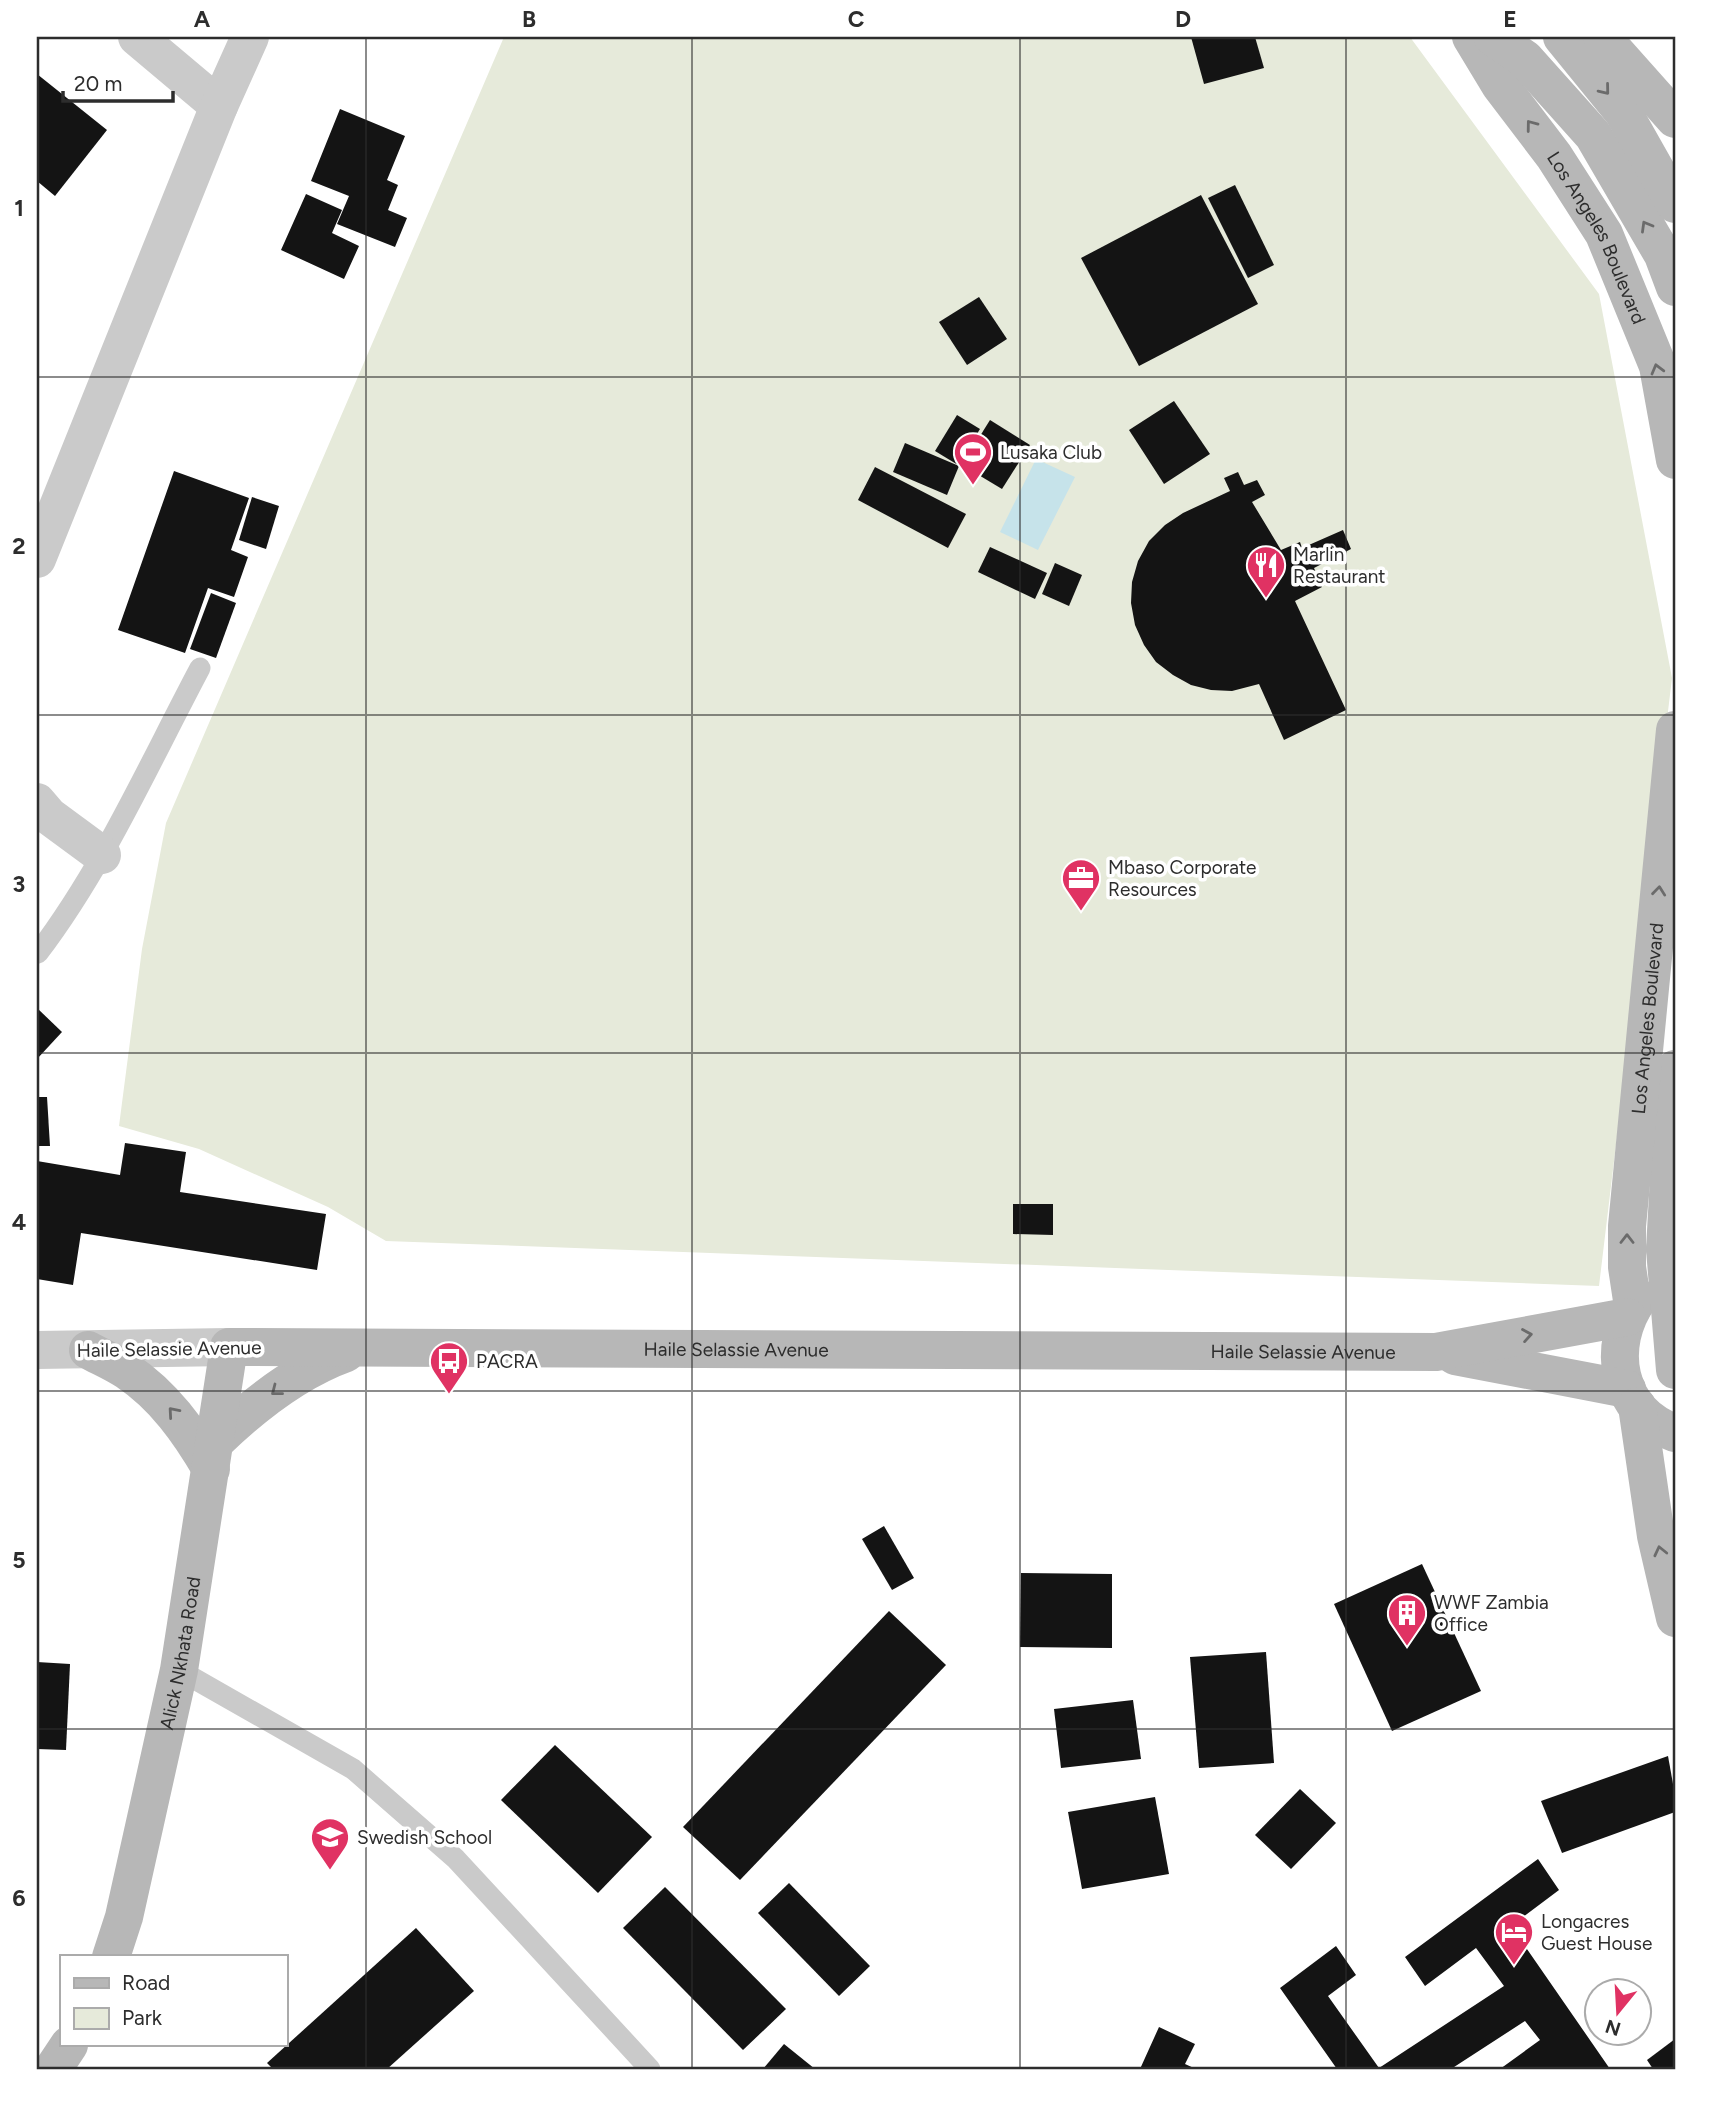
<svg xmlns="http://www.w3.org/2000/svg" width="1712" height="2106" font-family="Figtree,sans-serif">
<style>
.green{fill:#e6eada}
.water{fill:#c6e3ea}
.building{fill:#141414}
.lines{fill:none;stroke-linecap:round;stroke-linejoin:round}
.lane{stroke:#cacaca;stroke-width:21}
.street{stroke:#cacaca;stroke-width:38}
.secondary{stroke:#b7b7b7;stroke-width:38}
.secondary-bridge{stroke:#b7b7b7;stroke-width:38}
.oneway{stroke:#6b6b6b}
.grid{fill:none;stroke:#2d2d2d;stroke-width:2;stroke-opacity:0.55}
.labels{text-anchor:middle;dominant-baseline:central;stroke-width:7;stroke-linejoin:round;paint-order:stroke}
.street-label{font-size:19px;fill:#2d2d2d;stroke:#fff}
.poi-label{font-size:19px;fill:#2d2d2d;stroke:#fff;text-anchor:start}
.neatline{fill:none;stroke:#2d2d2d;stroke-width:2.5}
.grid-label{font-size:23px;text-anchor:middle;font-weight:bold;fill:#2d2d2d}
</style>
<rect width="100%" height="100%" fill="#fff"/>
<path class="green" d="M504 37H1410L1599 294 1672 678 1599 1286 386 1241 328 1207 199 1149 119 1126 142 949 166 823Z"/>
<path class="water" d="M1036 459 1075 477 1038 550 1000 532Z"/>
<g class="building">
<path d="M1191 37H1255L1264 68 1204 84Z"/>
<path d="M37 74 107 130 55 196 37 181Z"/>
<path d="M340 109 405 136 387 180 398 185 388 210 407 218 395 247 337 224 349 196 311 181Z"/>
<path d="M1235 185 1274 265 1248 278 1208 198Z"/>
<path d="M306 194 342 210 332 233 359 246 344 279 281 250Z"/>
<path d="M1201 195 1258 304 1139 366 1081 258Z"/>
<path d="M979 297 1007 339 967 365 939 322Z"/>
<path d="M1174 401 1210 454 1164 484 1129 430Z"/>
<path d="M957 415 980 429 958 465 935 451Z"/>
<path d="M990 420 1030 445 1002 489 962 465Z"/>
<path d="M905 443 959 466 947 495 893 472Z"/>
<path d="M875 467 966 514 948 548 858 500Z"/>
<path d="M174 471 249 498 231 550 248 557 234 597 208 588 185 653 118 630Z"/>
<path d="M1238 472 1244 485 1257 480 1265 495 1252 502 1281 550 1300 542 1302 548 1343 530 1351 549 1314 568 1322 587 1295 601 1346 710 1284 740 1259 684 1232 691 1211 690 1191 685 1173 675 1156 662 1144 645 1135 625 1131 603 1132 582 1138 561 1149 541 1165 525 1183 513 1230 491 1224 478Z"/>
<path d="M252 497 279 506 266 549 239 540Z"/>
<path d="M990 547 1047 573 1035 599 978 572Z"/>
<path d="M1055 563 1082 575 1069 606 1042 594Z"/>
<path d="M211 593 236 603 216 658 190 649Z"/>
<path d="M37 1008 62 1032 37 1059Z"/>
<path d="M37 1097H47L50 1146H37Z"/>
<path d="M125 1143 186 1152 180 1192 326 1214 317 1270 81 1233 73 1285 37 1279V1161L120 1175Z"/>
<path d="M1013 1204H1053V1235L1013 1234Z"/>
<path d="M884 1526 914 1578 892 1590 862 1539Z"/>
<path d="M1422 1564 1481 1691 1392 1731 1334 1604Z"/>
<path d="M1021 1573 1112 1574V1648L1020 1647Z"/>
<path d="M889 1611 946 1665 740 1880 683 1827Z"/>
<path d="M1266 1652 1274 1763 1199 1768 1190 1657Z"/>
<path d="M37 1662 70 1664 66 1750 37 1749Z"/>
<path d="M1133 1700 1141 1759 1061 1768 1054 1709Z"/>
<path d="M555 1745 652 1837 598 1893 501 1800Z"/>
<path d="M1668 1756 1675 1795V1812L1562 1853 1541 1801Z"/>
<path d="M1300 1789 1336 1823 1291 1869 1255 1835Z"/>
<path d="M1155 1797 1169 1874 1082 1889 1068 1812Z"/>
<path d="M1538 1859 1559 1890 1511 1926 1610 2069H1500L1540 2040 1525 2021 1451 2069H1337L1280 1988 1336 1946 1356 1975 1328 1996 1379 2068 1504 1986 1476 1948 1425 1986 1405 1957Z"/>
<path d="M789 1883 870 1966 839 1996 758 1913Z"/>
<path d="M665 1887 786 2009 743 2050 623 1928Z"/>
<path d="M416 1928 474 1991 387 2069H273L267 2063Z"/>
<path d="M1159 2027 1195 2044 1185 2064 1196 2069H1140Z"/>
<path d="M1675 2039V2069H1653L1647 2060Z"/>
<path d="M784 2044 815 2069H763Z"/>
</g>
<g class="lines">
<g class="lane">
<path d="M38 953C104 866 149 764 200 668"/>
<path d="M179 1670 353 1769 456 1859 650 2069"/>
</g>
<g class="street">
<path d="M137 37 219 106"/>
<path d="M37 559 219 106 250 37"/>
<path d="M37 802 49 816 102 855"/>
<path d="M37 1350 229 1347"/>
</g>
<g class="secondary">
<path id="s1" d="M1471 37 1500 85 1554 156 1604 234 1658 366 1675 460"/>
<path d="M1493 37 1525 59 1593 135 1663 255 1675 287"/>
<path d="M1562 37 1623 112 1675 204"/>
<path d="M1602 37 1675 119"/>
<path d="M1665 1249 1675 1069"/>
<path d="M1639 1298C1605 1346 1616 1412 1675 1433"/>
<path id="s2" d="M1633 1307 1627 1267V1226L1675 730"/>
<path d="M88 1350C101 1357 115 1363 127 1371 164 1396 189 1431 211 1469"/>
<path d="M1455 1356 1627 1389"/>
<path d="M1637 1406 1656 1536 1675 1618"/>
<path d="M215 1442C253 1405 296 1371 346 1353"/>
<path id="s3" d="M111 1957 124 1917 179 1670 229 1347 1436 1352 1627 1317"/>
<path d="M53 2069 69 2045"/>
</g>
<path class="secondary-bridge" d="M1665 1249 1675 1370"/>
</g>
<defs><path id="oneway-chevron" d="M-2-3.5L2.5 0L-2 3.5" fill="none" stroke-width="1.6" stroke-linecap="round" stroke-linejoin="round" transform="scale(1.75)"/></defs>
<g class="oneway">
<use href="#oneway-chevron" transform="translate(1605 90) rotate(51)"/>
<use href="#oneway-chevron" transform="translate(1531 125) rotate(-127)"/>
<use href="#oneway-chevron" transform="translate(1646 226) rotate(-120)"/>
<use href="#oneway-chevron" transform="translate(1657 369) rotate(-105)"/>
<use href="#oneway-chevron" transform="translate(1659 891) rotate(-84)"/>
<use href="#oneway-chevron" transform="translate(1627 1239) rotate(-90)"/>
<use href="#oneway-chevron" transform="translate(1527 1335) rotate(-10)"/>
<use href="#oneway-chevron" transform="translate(276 1391) rotate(142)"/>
<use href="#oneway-chevron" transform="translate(173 1412) rotate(-131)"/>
<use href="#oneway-chevron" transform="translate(1660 1551) rotate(-103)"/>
</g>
<path class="grid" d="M366 37V2069M692 37V2069M1020 37V2069M1346 37V2069M37 377H1675M37 715H1675M37 1053H1675M37 1391H1675M37 1729H1675"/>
<defs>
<g id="stadium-pin" transform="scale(2.0125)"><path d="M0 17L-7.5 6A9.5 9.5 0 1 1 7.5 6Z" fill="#e03263" stroke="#fff"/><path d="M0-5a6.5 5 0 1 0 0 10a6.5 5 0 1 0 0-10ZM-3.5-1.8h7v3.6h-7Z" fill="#fff"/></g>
<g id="restaurant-pin" transform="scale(2.0125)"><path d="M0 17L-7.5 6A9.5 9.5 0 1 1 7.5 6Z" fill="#e03263" stroke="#fff"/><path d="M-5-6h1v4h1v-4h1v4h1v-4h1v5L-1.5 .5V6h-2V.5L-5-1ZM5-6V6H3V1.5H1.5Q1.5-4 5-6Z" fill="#fff"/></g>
<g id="office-pin" transform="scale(2.0125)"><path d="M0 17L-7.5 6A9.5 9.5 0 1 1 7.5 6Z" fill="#e03263" stroke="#fff"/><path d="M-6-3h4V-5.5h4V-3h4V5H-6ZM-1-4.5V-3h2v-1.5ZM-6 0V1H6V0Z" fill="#fff"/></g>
<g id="bus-pin" transform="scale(2.0125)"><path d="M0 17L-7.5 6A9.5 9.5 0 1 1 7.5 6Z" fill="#e03263" stroke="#fff"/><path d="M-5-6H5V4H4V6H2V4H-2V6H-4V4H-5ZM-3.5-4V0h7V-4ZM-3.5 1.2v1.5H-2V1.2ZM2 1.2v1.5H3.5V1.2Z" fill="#fff"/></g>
<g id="building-pin" transform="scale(2.0125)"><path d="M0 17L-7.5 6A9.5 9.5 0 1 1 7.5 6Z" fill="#e03263" stroke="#fff"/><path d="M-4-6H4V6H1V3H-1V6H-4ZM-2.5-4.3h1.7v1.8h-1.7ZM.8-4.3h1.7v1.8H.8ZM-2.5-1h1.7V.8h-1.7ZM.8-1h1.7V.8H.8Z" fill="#fff"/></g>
<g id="school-pin" transform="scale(2.0125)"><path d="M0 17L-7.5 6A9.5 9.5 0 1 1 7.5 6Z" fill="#e03263" stroke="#fff"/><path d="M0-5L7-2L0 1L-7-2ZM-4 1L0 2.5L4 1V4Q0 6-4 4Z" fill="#fff"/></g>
<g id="hotel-pin" transform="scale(2.0125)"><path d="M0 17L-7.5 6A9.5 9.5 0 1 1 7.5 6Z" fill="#e03263" stroke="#fff"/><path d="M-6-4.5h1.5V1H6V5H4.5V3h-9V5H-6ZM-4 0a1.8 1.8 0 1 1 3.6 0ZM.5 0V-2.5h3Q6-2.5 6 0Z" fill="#fff"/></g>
</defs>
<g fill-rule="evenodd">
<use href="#stadium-pin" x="973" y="452"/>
<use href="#restaurant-pin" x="1266" y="565"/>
<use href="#office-pin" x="1081" y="878"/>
<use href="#bus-pin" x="449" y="1361"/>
<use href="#building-pin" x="1407" y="1613"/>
<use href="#school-pin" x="330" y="1837"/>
<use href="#hotel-pin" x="1514" y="1932"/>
</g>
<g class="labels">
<g class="street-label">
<text stroke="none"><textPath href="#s1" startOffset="238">Los Angeles Boulevard</textPath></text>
<text stroke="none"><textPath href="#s2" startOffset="290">Los Angeles Boulevard</textPath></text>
<text transform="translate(169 1349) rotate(-1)">Haile Selassie Avenue</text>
<text stroke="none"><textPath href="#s3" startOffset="1129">Haile Selassie Avenue</textPath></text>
<text stroke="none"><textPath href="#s3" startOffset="1696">Haile Selassie Avenue</textPath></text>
<text stroke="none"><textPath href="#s3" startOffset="312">Alick Nkhata Road</textPath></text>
</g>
<g class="poi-label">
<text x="1000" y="452">Lusaka Club</text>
<text x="1293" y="554">Marlin<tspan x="1293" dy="22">Restaurant</tspan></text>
<text x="1108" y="867">Mbaso Corporate<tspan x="1108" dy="22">Resources</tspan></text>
<text x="476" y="1361">PACRA</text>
<text x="1434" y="1602">WWF Zambia<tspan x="1434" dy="22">Office</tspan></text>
<text x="357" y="1837">Swedish School</text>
<text x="1541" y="1921">Longacres<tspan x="1541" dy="22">Guest House</tspan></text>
</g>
</g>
<rect width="1712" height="2106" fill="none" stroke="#ffffff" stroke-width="77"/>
<rect x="60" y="1955" width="228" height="91" fill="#ffffff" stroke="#ababab" stroke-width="2"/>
<rect x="74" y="1978" width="35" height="10" fill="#b7b7b7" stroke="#ababab" stroke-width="2"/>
<text x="122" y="1990" font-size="21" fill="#2d2d2d">Road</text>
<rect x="74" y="2008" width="35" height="21" fill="#e6eada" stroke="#ababab" stroke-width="2"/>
<text x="122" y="2025" font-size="21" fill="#2d2d2d">Park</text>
<g transform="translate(1618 2012) rotate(198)"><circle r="33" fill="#ffffff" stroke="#ababab" stroke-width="2"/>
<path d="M0-5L12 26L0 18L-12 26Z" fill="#e03263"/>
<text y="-10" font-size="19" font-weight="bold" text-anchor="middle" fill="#2d2d2d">N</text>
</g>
<path d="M63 91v10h110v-10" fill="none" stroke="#2d2d2d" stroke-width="3.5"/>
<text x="74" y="91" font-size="21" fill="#2d2d2d" stroke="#ffffff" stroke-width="5" paint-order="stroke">20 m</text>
<rect x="38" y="38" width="1636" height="2030" class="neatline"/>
<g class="grid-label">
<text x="202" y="27">A</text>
<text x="529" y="27">B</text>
<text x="856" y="27">C</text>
<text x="1183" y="27">D</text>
<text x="1510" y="27">E</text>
<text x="19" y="216">1</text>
<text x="19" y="554">2</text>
<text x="19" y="892">3</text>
<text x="19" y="1230">4</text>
<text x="19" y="1568">5</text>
<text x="19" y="1906">6</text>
</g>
</svg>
